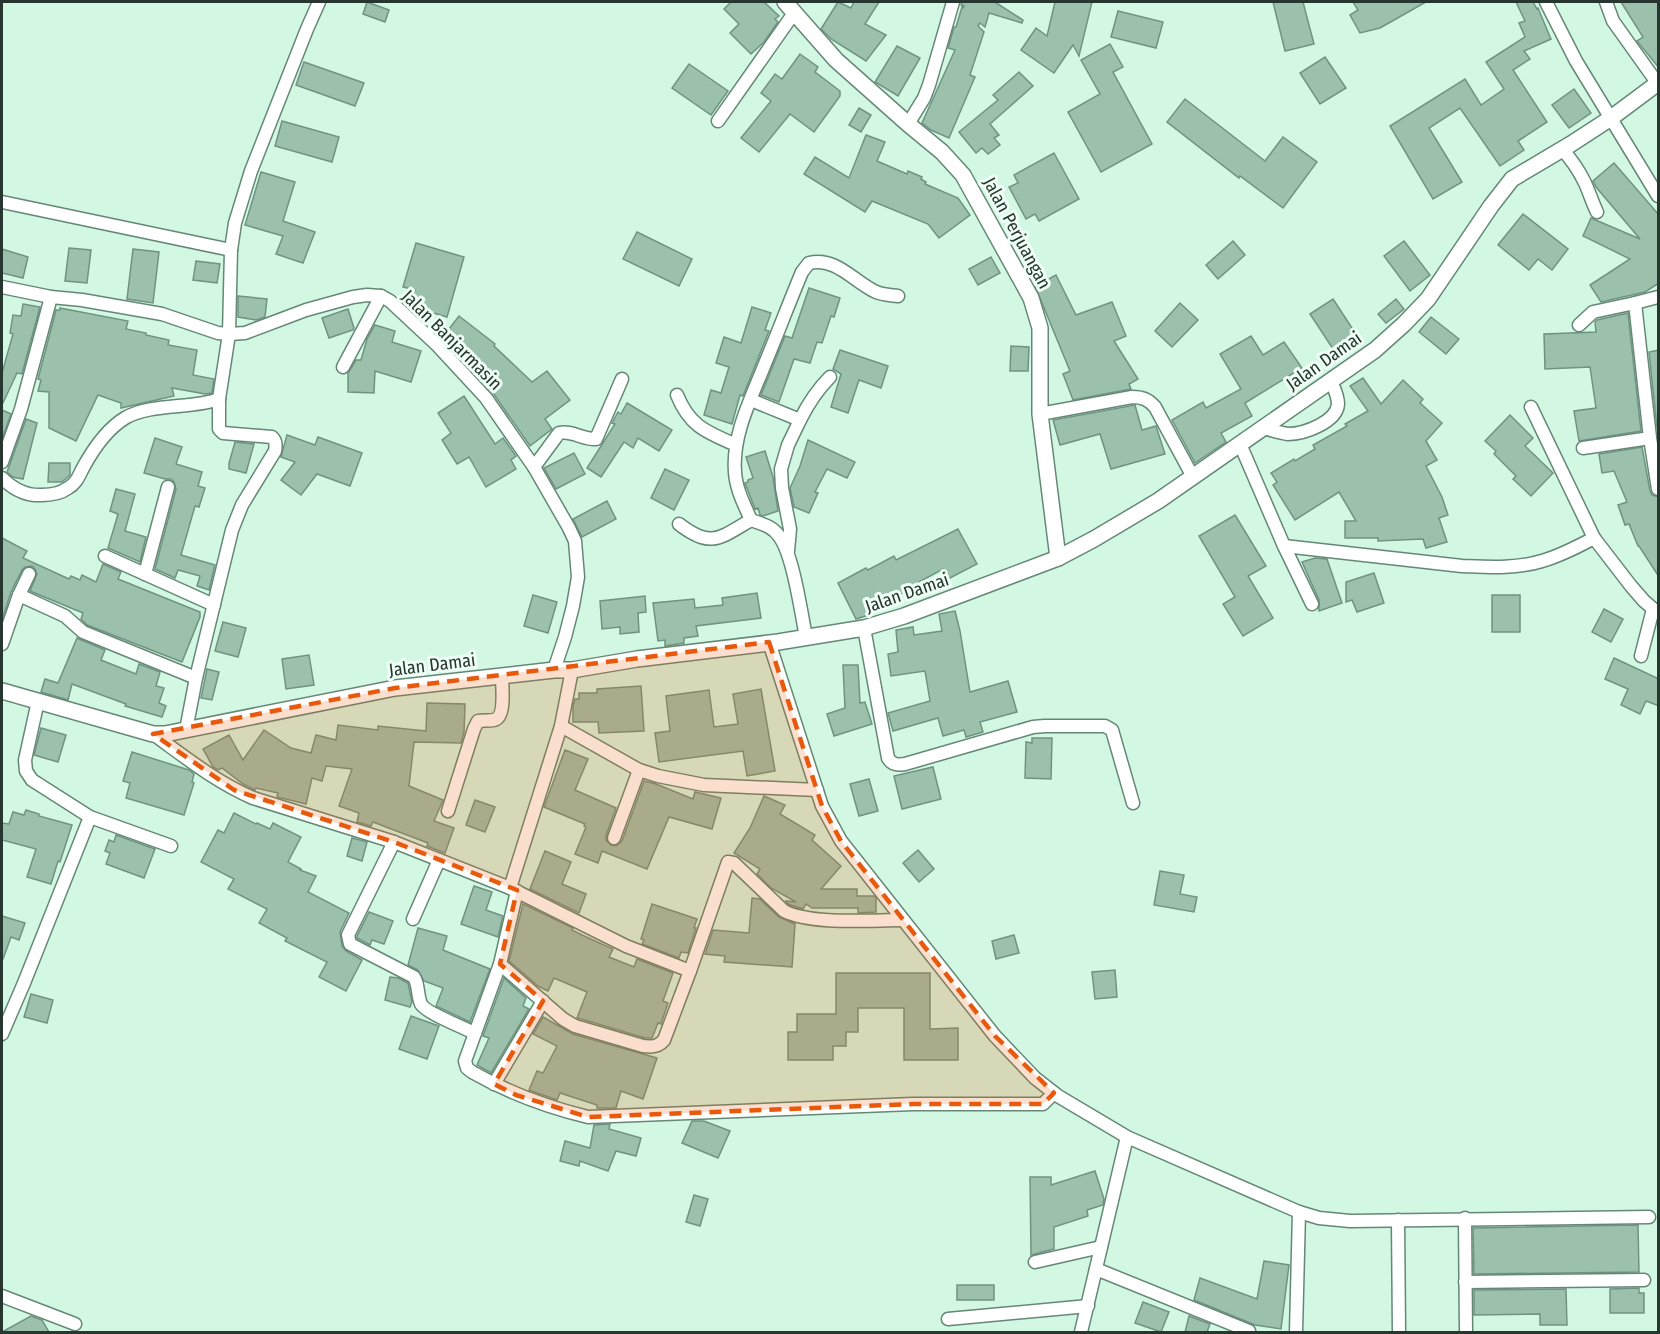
<svg xmlns="http://www.w3.org/2000/svg" width="1660" height="1334" font-family="'Fira Sans Condensed',sans-serif">
<style>
.building{fill:#9bc0ac;stroke:#709381;stroke-width:1.5}
.lines{fill:none;stroke-linecap:round;stroke-linejoin:round}
.minor-casing{stroke:#658876;stroke-width:15}
.tertiary-casing{stroke:#658876;stroke-width:18}
.minor{stroke:#fff;stroke-width:12}
.tertiary{stroke:#fff;stroke-width:15}
.marked{fill:#e8590c;fill-opacity:0.2;stroke:#e8590c;stroke-width:4.5;stroke-dasharray:12 8;stroke-linejoin:round}
.labels{text-anchor:middle;dominant-baseline:central;stroke-width:6;stroke-linejoin:round;paint-order:stroke}
.street-label{font-size:18px;fill:#27362e;stroke:#f0fff6}
</style>
<rect width="100%" height="100%" fill="#d2f8e3"/>
<g class="building">
<path d="M367 2 389 10 385 22 363 14Z"/>
<path d="M731 2H764L779 16 775 19 778 22 764 42 751 54 730 33 739 24 724 9Z"/>
<path d="M838 2 851 8 854 2H879L865 24 886 35 866 61 831 39 821 29Z"/>
<path d="M962 2H995L1023 20 1022 23 989 13 985 27 980 23 978 26 984 32 970 75 975 77 949 138 931 130 922 123 955 50 948 48 954 27H956L962 7 963 8 964 6 961 5Z"/>
<path d="M1055 2H1092L1079 56 1073 45 1054 73 1021 50 1036 28 1047 36Z"/>
<path d="M1273 2H1303L1314 44 1285 51Z"/>
<path d="M1353 2H1426L1380 28 1360 33 1350 15 1358 10Z"/>
<path d="M1516 2H1533L1537 9 1538 8 1551 39 1524 51 1530 59 1513 70 1547 122 1518 141 1524 150 1500 166 1460 108 1429 128 1462 182 1433 199 1390 126 1465 79 1481 105 1504 89 1486 62 1525 37 1519 23 1525 21Z"/>
<path d="M1621 2H1659V68L1637 41 1643 37Z"/>
<path d="M1118 11 1163 22 1156 48 1111 37Z"/>
<path d="M1110 44 1123 67 1113 72 1152 144 1101 172 1068 112 1100 94 1081 60Z"/>
<path d="M897 46 920 58 898 96 875 82Z"/>
<path d="M800 54 818 67 815 72 840 91V96L814 132 790 114 759 152 741 138 771 101 761 93 775 74 782 79Z"/>
<path d="M1325 57 1346 88 1320 104 1300 73Z"/>
<path d="M304 62 364 83 355 106 296 85Z"/>
<path d="M689 64 728 91 711 115 672 88Z"/>
<path d="M1019 72 1033 86 990 124 999 135 994 138 1000 145 988 154 982 148 976 153 959 132 998 100 993 95Z"/>
<path d="M1574 89 1591 113 1569 128 1552 105Z"/>
<path d="M1185 99 1265 161 1283 137 1317 162 1283 208 1240 176 1239 178 1167 122Z"/>
<path d="M859 108 871 115 861 132 849 125Z"/>
<path d="M282 121 339 137 332 162 275 146Z"/>
<path d="M866 135 885 142 877 161 907 174 908 171 922 177 921 179 926 182 925 184 958 198 970 215 939 238 928 224 872 201 865 212 804 174 815 157 849 178Z"/>
<path d="M1054 153 1079 199 1039 221 1035 214 1026 219 1009 187 1018 183 1014 175Z"/>
<path d="M1614 163 1659 215V283L1645 292 1601 302 1590 285 1630 259 1583 236 1591 218 1640 239 1596 187 1593 181Z"/>
<path d="M261 172 295 182 283 221 315 232 303 263 276 254 283 236 245 225Z"/>
<path d="M1523 214 1568 249 1552 270 1538 259 1529 270 1498 245Z"/>
<path d="M637 232 692 259 679 286 623 259Z"/>
<path d="M1233 241 1245 255 1218 279 1206 265Z"/>
<path d="M1404 241 1430 275 1410 291 1384 256Z"/>
<path d="M416 243 464 257 447 317 410 306 415 290 403 287Z"/>
<path d="M69 248 91 250 87 283 65 281Z"/>
<path d="M2 249 28 257 23 278 2 273Z"/>
<path d="M133 249 159 252 153 303 127 299Z"/>
<path d="M991 257 1000 273 978 285 969 269Z"/>
<path d="M196 261 220 264 217 283 193 280Z"/>
<path d="M1056 275 1076 315 1112 302 1126 336 1114 341 1138 379 1129 384 1131 389 1073 400 1063 374 1070 371 1035 286Z"/>
<path d="M809 288 840 298 834 317 831 316 822 343 817 342 810 363 794 359 779 402 761 395 785 336 792 338Z"/>
<path d="M238 296 267 299 265 317 256 320 238 317Z"/>
<path d="M1333 299 1356 334 1333 349 1310 314Z"/>
<path d="M1396 299 1404 309 1386 323 1378 314Z"/>
<path d="M1180 303 1198 320 1172 347 1155 331Z"/>
<path d="M23 304 40 307 22 374 17 373 2 405V373L13 334 10 333 13 315 21 316Z"/>
<path d="M752 307 771 313 765 330 769 331 743 396 740 395 732 424 704 415 711 390 721 393 729 367 716 363 724 337 741 343Z"/>
<path d="M60 308 128 321 126 329 146 333V335L169 340 168 345 197 350 193 375 214 379 212 393 205 394 172 388 174 396 121 408V403L98 395 76 441 49 428V392L38 391 41 380 38 379 56 310H60Z"/>
<path d="M348 309 354 328 353 330 329 338 322 318Z"/>
<path d="M1628 313 1641 431 1579 441 1574 411 1596 408 1590 367 1545 369 1544 334 1596 332 1595 322 1597 320Z"/>
<path d="M459 316 495 344 494 346 532 382 547 371 570 400 545 419 552 429 530 446 493 393 485 384 488 381 482 376 485 373 449 346 442 338Z"/>
<path d="M1431 317 1459 339 1446 354 1419 332Z"/>
<path d="M375 325 395 331 392 342 421 351 411 382 375 371 374 393 348 392V373L356 360H361L367 339Z"/>
<path d="M1251 336 1263 355 1284 342 1302 368 1245 403 1252 416 1221 433 1226 442 1195 463 1172 420 1203 402 1206 408 1241 389 1220 354Z"/>
<path d="M1011 346 1029 347 1028 371H1010Z"/>
<path d="M840 350 888 366 881 388 859 380 848 413 831 407 841 374 833 369Z"/>
<path d="M1659 350V437H1658L1649 352Z"/>
<path d="M1363 378 1381 404 1403 380 1423 399 1420 403 1442 423 1426 441 1437 460 1426 466 1442 497 1448 515 1439 518 1447 542 1426 548 1423 539 1378 541V538H1345V521H1356L1339 492 1295 520 1273 485 1277 482 1271 473 1294 459 1295 461 1315 449 1313 445 1347 426 1345 424 1368 411 1350 386Z"/>
<path d="M464 396 495 444 503 438 516 456 511 460 516 469 486 487 469 457 457 464 442 440 451 433 438 413Z"/>
<path d="M627 403 672 430 659 451 638 438 633 448 624 442 601 477 587 468 615 424 612 423 618 412 621 414Z"/>
<path d="M1135 405 1142 430 1156 426 1165 454 1111 469 1100 434 1060 445 1053 420Z"/>
<path d="M2 410 11 414 2 439Z"/>
<path d="M1510 415 1533 438 1525 446 1553 473 1531 496 1513 479 1516 476 1494 454 1496 451 1485 441Z"/>
<path d="M26 419 37 423 23 479 13 477 7 472Z"/>
<path d="M287 435 315 445 318 437 362 453 350 486 317 474 301 495 281 480 295 462 281 457Z"/>
<path d="M155 438 182 447 176 464 202 472 198 486 205 488 199 507 195 506 181 555 215 565 209 590 197 586 200 576 178 570 175 578 155 569 176 489 174 482 171 479H165L144 473Z"/>
<path d="M808 440 855 462 847 478 827 469 815 492 818 493 809 513 794 507 790 488 800 466Z"/>
<path d="M235 442 254 444 246 473 229 469V463Z"/>
<path d="M1642 447 1650 491 1652 495 1659 497V577L1639 546H1638L1629 524 1625 525 1618 505 1627 502 1614 471 1602 473 1599 454Z"/>
<path d="M765 451 773 477 778 511 763 516 760 515 758 508 755 509 745 483 748 482V480L753 478 746 457Z"/>
<path d="M574 453 585 474 556 489 544 468Z"/>
<path d="M49 463H70V475L62 482H48Z"/>
<path d="M665 469 689 480 674 510 651 498Z"/>
<path d="M116 489 135 494 125 531 146 537 140 562 108 548 118 514 110 511Z"/>
<path d="M607 501 616 519 582 537 573 519Z"/>
<path d="M1235 515 1266 566 1248 576 1273 618 1243 636 1223 604 1235 597 1199 536Z"/>
<path d="M958 529 977 564 948 579 943 569 906 589 907 591 870 610 872 614 856 619 838 583 866 568 868 570 894 556 896 560Z"/>
<path d="M2 538 27 551 23 558 69 579 71 576 80 580 82 575 96 582 103 564 121 572 118 579 200 612V617L182 662 87 625 81 619 83 613 30 591 37 574 35 569 32 566 25 567 22 570 11 592 2 620Z"/>
<path d="M1315 558 1327 559 1342 603 1319 611V600L1302 562Z"/>
<path d="M1374 573 1384 603 1357 612 1352 600 1346 602V582Z"/>
<path d="M757 593 761 618 696 626 698 636 684 638V643L665 646V640L658 641 653 603 694 599 695 608 723 605 722 598Z"/>
<path d="M533 595 557 602 548 633 524 626Z"/>
<rect x="1492" y="595" width="28" height="37"/>
<path d="M645 596 646 612 638 613 639 632 620 634V627L602 629 600 601Z"/>
<path d="M1604 609 1623 619 1611 642 1592 632Z"/>
<path d="M955 611 960 631 970 692 1008 681 1017 712 980 722 983 732 966 737 964 730 943 736 938 718 893 731 888 713 930 701 925 671 891 676 888 654 898 652 896 630 913 627 914 635 942 631 939 614Z"/>
<path d="M223 622 246 628 238 657 215 651Z"/>
<path d="M77 638 105 650 101 660 136 674 139 664 160 672 156 686 164 688 159 703 166 706 162 717 125 706 126 704 72 684 68 700 41 692 45 679 58 683Z"/>
<path d="M309 655 314 685 286 689 282 659Z"/>
<path d="M1614 658 1659 679V706L1646 701 1640 714 1621 705 1628 689 1605 679Z"/>
<path d="M843 665H858L860 703 865 702 872 724 834 736 827 714 845 708Z"/>
<path d="M207 669 219 672 212 700 201 698Z"/>
<path d="M641 686 644 731 599 733 598 722H573V706L575 699H579V693H597V689Z"/>
<path d="M761 689 775 771 747 776 743 751 659 762 655 733 670 731 666 696 709 690 714 727 738 724 733 694Z"/>
<path d="M427 703 465 704 464 733 461 743 414 742 409 786 443 800 434 821 454 828 445 853 427 846 428 843 373 822 371 826 357 822 359 813 339 806 352 769 326 766 322 781 312 778 306 804 277 797 278 793 256 788 255 790 243 784 222 768 218 770 213 767 203 749 229 735 243 760 264 730 291 748 311 753 316 735 336 740 338 725 378 730V726L426 731Z"/>
<path d="M41 728 66 735 58 762 34 755Z"/>
<path d="M1032 738H1052L1051 779 1025 778 1026 742 1032 743Z"/>
<path d="M565 750 588 759 575 790 616 808 606 836V840L611 845 616 846 622 841 644 781 656 784 693 799 695 792 721 798 712 829 669 817 647 869 602 851 598 863 575 854 586 827 584 826 585 824 544 807Z"/>
<path d="M132 752 189 770 194 774 192 782 194 783 184 815 126 798 130 783 123 781Z"/>
<path d="M933 767 941 799 902 809 894 776Z"/>
<path d="M869 779 878 811 859 816 850 784Z"/>
<path d="M764 796 785 805 780 814 815 835 812 840 841 866 821 889H857V896H874L876 898V912L858 913V908H812L806 904 803 909 788 904 786 901 796 902 771 888 757 874 760 869 734 853 750 828Z"/>
<path d="M475 800 495 807 485 832 466 825Z"/>
<path d="M26 810 39 814V816L72 825 60 862 58 861 51 884 27 877 36 849 2 840V823L9 824 13 812 24 815Z"/>
<path d="M234 813 256 824 257 823 270 829 273 823 301 837 288 862 301 869 300 870 316 876 308 892 349 913 340 932 342 946 346 951 362 960 346 991 319 977 327 962 285 941 287 938 259 923 267 909 228 889 234 879 201 862 218 830 224 833Z"/>
<path d="M116 835 155 849 144 878 106 864 110 853 105 851 109 840 114 842Z"/>
<path d="M352 838 367 842 362 861 347 856Z"/>
<path d="M918 850 934 869 919 882 903 863Z"/>
<path d="M545 851 571 862 562 884 586 894 579 913 530 889Z"/>
<path d="M1160 871 1184 875 1180 894 1197 897 1194 912 1154 905Z"/>
<path d="M474 886 492 892 486 910 503 916 498 937 461 924Z"/>
<path d="M752 898 760 899 779 917 795 924 792 967 724 962 725 956 705 954 713 930 749 933Z"/>
<path d="M523 904 573 928 572 930 582 935 613 949 609 957 634 967 637 959 673 973 663 1001 668 1003 661 1024 658 1023 652 1038H645L578 1018H577L587 992 554 978 548 991 538 986 509 961Z"/>
<path d="M652 904 697 919 694 928H696L688 953 681 952 679 958 642 944 644 940 641 939Z"/>
<path d="M369 912 393 921 384 944 372 940 370 945 357 938V936Z"/>
<path d="M2 916 25 923 19 940 11 937 3 959H2Z"/>
<path d="M418 928 447 936 443 950 490 969 470 1022 436 1006 443 988 424 981 418 970 408 965Z"/>
<path d="M1014 935 1019 953 996 959 992 941Z"/>
<path d="M1115 970 1117 997 1095 999 1092 972Z"/>
<path d="M836 973H930V1029L958 1028V1060H904V1008H858V1032H846V1046H833V1060H788V1032H797V1014H836Z"/>
<path d="M390 977 398 978 408 983 412 1002 410 1007 385 1000Z"/>
<path d="M504 978 526 998 523 1006 529 1009 491 1073 477 1065 489 1038 483 1036Z"/>
<path d="M31 994 53 1000 47 1023 24 1017Z"/>
<path d="M411 1016 439 1026 427 1059 399 1049Z"/>
<path d="M543 1017 573 1034 657 1058 643 1099 621 1091 616 1108H597V1105L560 1093 557 1100 529 1090 537 1071 543 1073 557 1046 533 1034Z"/>
<path d="M692 1121H704L730 1131 718 1158 682 1143Z"/>
<path d="M610 1124 609 1129 641 1138 636 1156 616 1151 608 1171 580 1161 579 1166 560 1161 565 1141 590 1148 594 1125Z"/>
<path d="M1095 1171 1104 1199 1103 1205 1087 1210 1088 1216 1054 1227V1249L1031 1255 1030 1177H1051V1185Z"/>
<path d="M694 1195 708 1199 700 1226 686 1222Z"/>
<path d="M1638 1225 1639 1272 1474 1274 1473 1228Z"/>
<path d="M1264 1261 1289 1265 1281 1329 1255 1325 1194 1300 1200 1278 1257 1299Z"/>
<rect x="957" y="1285" width="37" height="15"/>
<path d="M1639 1288V1293H1644V1313H1610V1289Z"/>
<path d="M1566 1289 1567 1325H1540V1314L1474 1315V1290Z"/>
<path d="M1143 1302 1169 1312 1161 1332 1135 1323Z"/>
<path d="M31 1316 42 1320 49 1332H2Z"/>
<path d="M1189 1316 1210 1324 1207 1332H1185Z"/>
</g>
<g class="lines">
<g class="minor-casing">
<g id="minor">
<path d="M1546 2 1576 61 1658 196"/>
<path d="M1606 2 1613 21 1658 84"/>
<path d="M718 121 794 13"/>
<path d="M908 124 924 98 929 85 953 2"/>
<path d="M1562 149C1571 159 1578 169 1584 181 1589 191 1592 202 1597 212"/>
<path d="M2 202 231 250"/>
<path d="M2 287 51 297 82 300 162 314 218 333 229 334 245 333 306 310 353 297 367 295 381 296 390 301 436 344 486 398 534 467 569 528 575 541 578 577 573 606 565 637 554 670"/>
<path d="M1658 297 1635 303 1650 438 1658 489"/>
<path d="M1579 325 1593 312 1635 303"/>
<path d="M343 367 381 296"/>
<path d="M677 395C690 427 707 432 736 445"/>
<path d="M751 400 800 420C808 404 817 390 830 377"/>
<path d="M1531 407 1594 538 1631 586 1644 601 1658 613"/>
<path d="M1040 414 1132 397C1142 397 1148 399 1155 407L1193 477"/>
<path d="M1264 428C1271 430 1280 433 1288 434 1304 434 1337 422 1338 404 1338 396 1334 388 1331 381"/>
<path d="M1240 444 1284 546 1312 604"/>
<path d="M1583 448 1650 438"/>
<path d="M2 462 21 409 51 297"/>
<path d="M534 467 559 433C572 430 583 440 596 439L622 379"/>
<path d="M2 478C13 489 26 496 42 495 51 495 61 493 68 488 77 483 79 475 84 466 94 448 107 429 125 418 150 403 193 409 219 399L229 334 231 250 235 223 251 171 307 29 319 2"/>
<path d="M679 524C711 549 720 538 751 520"/>
<path d="M1284 546 1462 566C1488 567 1516 569 1542 561 1560 556 1577 547 1594 538"/>
<path d="M788 551 790 529 782 488 781 469 788 445 800 420"/>
<path d="M105 556 214 605"/>
<path d="M145 574 168 487"/>
<path d="M19 595 65 616 83 632 196 678"/>
<path d="M864 628 888 758C892 765 898 765 905 764L1033 727 1045 726H1105L1112 730 1133 803"/>
<path d="M806 637C801 612 793 554 779 536 772 526 762 524 751 520 744 504 736 489 735 472 732 435 751 399 764 366 777 335 789 303 802 272L809 263C836 257 852 280 874 291 881 295 890 295 898 296"/>
<path d="M769 642 822 806 841 841 995 1036 1035 1078 1058 1096 1127 1137 1299 1212 1319 1218 1350 1221 1649 1217"/>
<path d="M2 644 19 595 29 574"/>
<path d="M1641 656 1653 609"/>
<path d="M38 701 25 760 26 771 32 780 90 817 171 846"/>
<path d="M561 726 639 770 658 776 704 785 817 790"/>
<path d="M186 730 196 678 232 530 242 505 275 451C276 445 276 441 272 437L223 433 219 429V399"/>
<path d="M153 734C185 757 216 782 253 798L394 842 510 888 626 946 690 971 664 1040C658 1047 652 1047 643 1046L575 1026 563 1019 500 964"/>
<path d="M448 811 474 729 478 721C483 720 489 721 494 720 506 717 502 687 502 677"/>
<path d="M614 838 639 770"/>
<path d="M394 842 348 935 350 944 414 977C419 985 417 995 421 1004 425 1012 464 1028 475 1033"/>
<path d="M510 888 561 726 572 670"/>
<path d="M517 891 500 964 465 1061 467 1068 472 1072C509 1093 547 1107 588 1117L913 1104H1043L1054 1093"/>
<path d="M413 919 439 860"/>
<path d="M690 971 728 862 734 863 784 911C812 925 869 920 902 920"/>
<path d="M2 1034 24 983 90 817"/>
<path d="M494 1084 543 1001"/>
<path d="M1465 1218 1466 1332"/>
<path d="M1398 1220 1399 1332"/>
<path d="M1035 1262 1101 1247"/>
<path d="M1096 1269 1249 1331"/>
<path d="M1465 1282 1644 1280"/>
<path d="M2 1296 75 1324"/>
<path d="M948 1319 1088 1306"/>
<path d="M1081 1332 1127 1137"/>
<path d="M1296 1332 1299 1212"/>
</g>
</g>
<g class="tertiary-casing">
<g id="tertiary">
<path d="M785 2 836 60 908 124 942 152 963 175 1031 298 1040 328V414L1058 558"/>
<path d="M2 691 153 734H165L395 688 554 670H572L637 659 778 642 864 628 904 616 1058 558 1094 539 1158 501 1375 350 1404 324 1428 299 1491 206 1512 179 1571 144 1611 118 1658 83"/>
</g>
</g>
<use href="#minor" class="minor"/>
<use href="#tertiary" class="tertiary"/>
</g>
<path class="marked" d="M769 642 822 806 841 841 995 1036 1054 1093 1043 1104H913L588 1117 516 1095 494 1084 543 1001 500 964 517 890 394 842 234 790 153 734 395 688Z"/>
<g class="labels">
<g class="street-label">
<text transform="translate(1017 233) rotate(62)">Jalan Perjuangan</text>
<text transform="translate(452 340) rotate(45)">Jalan Banjarmasin</text>
<text transform="translate(1324 361) rotate(-35)">Jalan Damai</text>
<text transform="translate(907 593) rotate(-19)">Jalan Damai</text>
<text transform="translate(432 665) rotate(-7)">Jalan Damai</text>
</g>
</g>
<rect width="1660" height="1334" fill="none" stroke="#27362e" stroke-width="6"/>
</svg>
